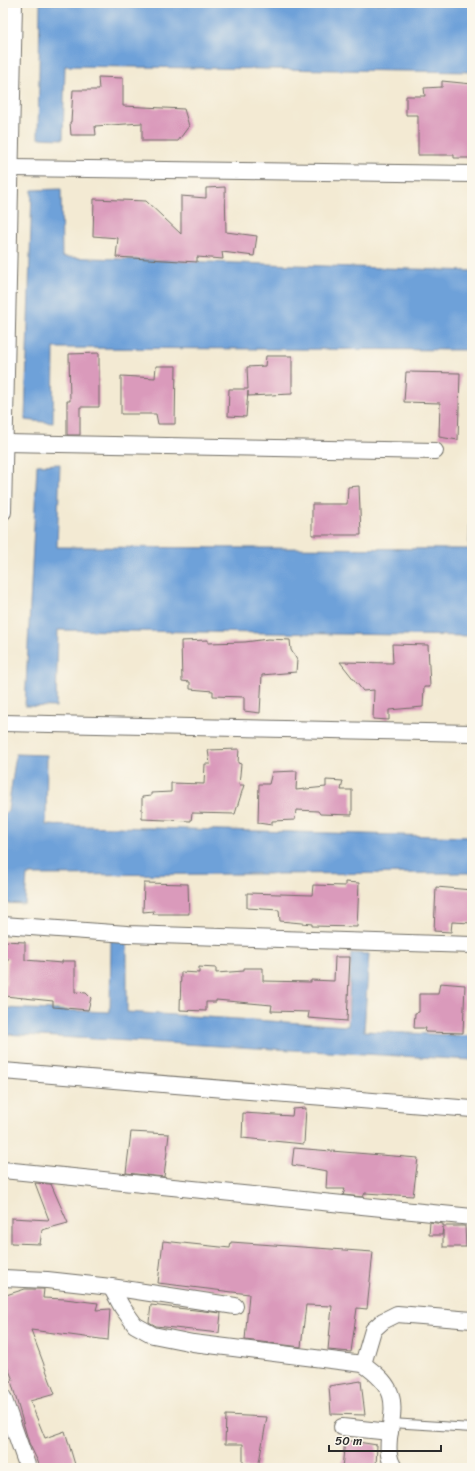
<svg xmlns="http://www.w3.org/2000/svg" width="475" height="1471" font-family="Sriracha,sans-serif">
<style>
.water{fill:#6ea1d9;stroke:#4c6682}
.building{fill:#da9abb}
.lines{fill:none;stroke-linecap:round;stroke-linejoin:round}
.lane-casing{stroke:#716e66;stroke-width:10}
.street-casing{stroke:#716e66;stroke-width:18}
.lane{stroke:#fff;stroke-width:8}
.street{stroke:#fff;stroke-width:16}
</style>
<rect width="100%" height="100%" fill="#fbf7ec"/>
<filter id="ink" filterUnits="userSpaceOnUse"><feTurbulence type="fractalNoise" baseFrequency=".025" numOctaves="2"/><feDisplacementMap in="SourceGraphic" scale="8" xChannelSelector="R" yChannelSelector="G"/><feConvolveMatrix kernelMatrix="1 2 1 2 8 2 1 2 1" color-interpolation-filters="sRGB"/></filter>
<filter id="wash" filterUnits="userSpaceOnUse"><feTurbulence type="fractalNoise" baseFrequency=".012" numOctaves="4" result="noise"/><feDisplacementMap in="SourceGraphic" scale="16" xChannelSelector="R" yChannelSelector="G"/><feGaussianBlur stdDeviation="0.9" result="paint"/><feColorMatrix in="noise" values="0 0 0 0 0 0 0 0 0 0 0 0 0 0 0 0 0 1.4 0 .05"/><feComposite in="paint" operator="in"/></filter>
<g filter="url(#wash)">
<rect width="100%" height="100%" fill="#f3ead3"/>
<g class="water">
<path d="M40 3H472V72L65 66 63 139 38 138Z"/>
<path d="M61 189 62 257 472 271V350L54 348 53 423 25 420 32 190Z"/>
<path d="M472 463V636L58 630 56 707 25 706 37 465 60 464 57 547 469 549Z"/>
<path d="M16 754 47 755 46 825 471 837 472 807V873L27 875 25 904 3 903V817L8 810Z"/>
<path d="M111 938 127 939V1012L348 1026 351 953 369 954 364 1031 472 1036V1060L3 1034V1008L110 1012Z"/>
</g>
<g id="blocks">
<g class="building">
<path d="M98 77 123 78V106L184 109 189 126 178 141H142V123L95 126 96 135H71L70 122H71L73 90H99Z"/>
<path d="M442 81 472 84V158H454V155H418V115H406V96H425L424 88 442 87Z"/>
<path d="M225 187 226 232 257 236 254 256 222 252 223 259 197 257V262L116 257 118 238 93 236 94 199 146 201 181 234V196L206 198V188Z"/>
<path d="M99 353V407H80V435H67V401H70L69 354Z"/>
<path d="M266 356H292V394L248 396V391L246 417 228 416 229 389H248L247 367 265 366Z"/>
<path d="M156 366H176L175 424H158L156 414H121V376L155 378Z"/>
<path d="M406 372 460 373 458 440 439 437 440 403 404 402Z"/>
<path d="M359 486 361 535H312V504H347L348 487Z"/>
<path d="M268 639 290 640 291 650 297 660 296 672 262 675 260 713 244 711V697L213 696V691L190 689V682L182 681 181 641 208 640V643L245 642Z"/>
<path d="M392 644 428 645 430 687H424L423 707 389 710V720L373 719 374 690 363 691 340 662 393 663Z"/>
<path d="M239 749 238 763 241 764 239 785H244L235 814 192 813 191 821 142 819V797L151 796V793L171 792V783L204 784 205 764H210L208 750Z"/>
<path d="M297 771 296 790 326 787V780L343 781 341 790H352V815L320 814 318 811 296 810 295 820 272 821V825L258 823 259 784H269L272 772Z"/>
<path d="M345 882 359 883 357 927 312 926V924L280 921 279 910 247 908V893L312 895 313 885 345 886Z"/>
<path d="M144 883 188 884 189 914H153L154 911 143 912Z"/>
<path d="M436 887 472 890V923L452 922 451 932 434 931Z"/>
<path d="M3 941 25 942V960L62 963V961H75V992L86 993 91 998 88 1010 53 1007V1001L5 996 8 959 3 958Z"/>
<path d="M335 957H350L347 1021 308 1018 309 1012 271 1011 272 1005 216 1000V1002H206V1011L180 1010 181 972 199 973V967L216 968V973L244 971V968H263V981L311 982V980L334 981Z"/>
<path d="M440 983 465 985 463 1033 425 1032 426 1028H414L415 1013 419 1012V994H438Z"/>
<path d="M306 1108 304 1144 242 1138 243 1113 292 1116 293 1109Z"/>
<path d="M131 1132 169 1134 164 1177 126 1173Z"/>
<path d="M294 1148 418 1158 413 1196 365 1193 363 1197 343 1195 345 1189H326L327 1171 292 1165Z"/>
<path d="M35 1183 51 1184 68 1223 42 1230 40 1244 11 1243V1218L49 1220Z"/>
<path d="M430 1222 443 1224V1226H465L466 1247H443V1227L442 1235H429Z"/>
<path d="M163 1241 230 1248 231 1242 373 1252 367 1309 357 1308 351 1352 328 1350 332 1306 306 1305 301 1347 245 1340 249 1294 158 1283Z"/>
<path d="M25 1289H44L43 1298 65 1299 98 1303 96 1310 110 1309 108 1340 31 1330 55 1394 30 1401 45 1438 65 1431 76 1468H41L29 1443 11 1381 13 1380 3 1356V1296Z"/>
<path d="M151 1305 221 1313 219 1333 156 1326 149 1322Z"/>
<path d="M361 1381 365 1415 331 1414 329 1386Z"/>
<path d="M226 1415 267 1417 258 1468H243V1444H225Z"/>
<path d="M345 1440 377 1445 376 1468H342Z"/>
</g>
</g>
</g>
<g filter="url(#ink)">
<use href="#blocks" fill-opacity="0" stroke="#716e66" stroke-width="1"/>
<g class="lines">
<g class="lane-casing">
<path id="lane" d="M391 1423 472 1428"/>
</g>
<g class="street-casing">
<g id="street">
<path d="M11 168 472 174"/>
<path d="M5 443 435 451"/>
<path d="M3 512 14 3"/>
<path d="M3 723 472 733"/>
<path d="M3 925 127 934 472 945"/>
<path d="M3 1071 472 1109"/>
<path d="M3 1170 472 1217"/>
<path d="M3 1278 47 1280 111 1287 235 1306"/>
<path d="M111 1287 122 1307 135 1325 153 1335 193 1343 363 1364C397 1388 395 1400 389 1438 388 1450 388 1458 394 1468"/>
<path d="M363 1364 373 1330 383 1321 397 1314 472 1320"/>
<path d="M3 1397 28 1468"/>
<path d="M342 1427 390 1432"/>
</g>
</g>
<use href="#lane" class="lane"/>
<use href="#street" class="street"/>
</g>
</g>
<rect width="475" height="1471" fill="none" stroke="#fbf7ec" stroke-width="16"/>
<path d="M329 1445v6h112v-6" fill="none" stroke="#2b2b2b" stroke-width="2"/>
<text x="335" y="1445" font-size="12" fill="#2b2b2b" stroke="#fbf7ec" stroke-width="3" paint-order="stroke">50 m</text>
</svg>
